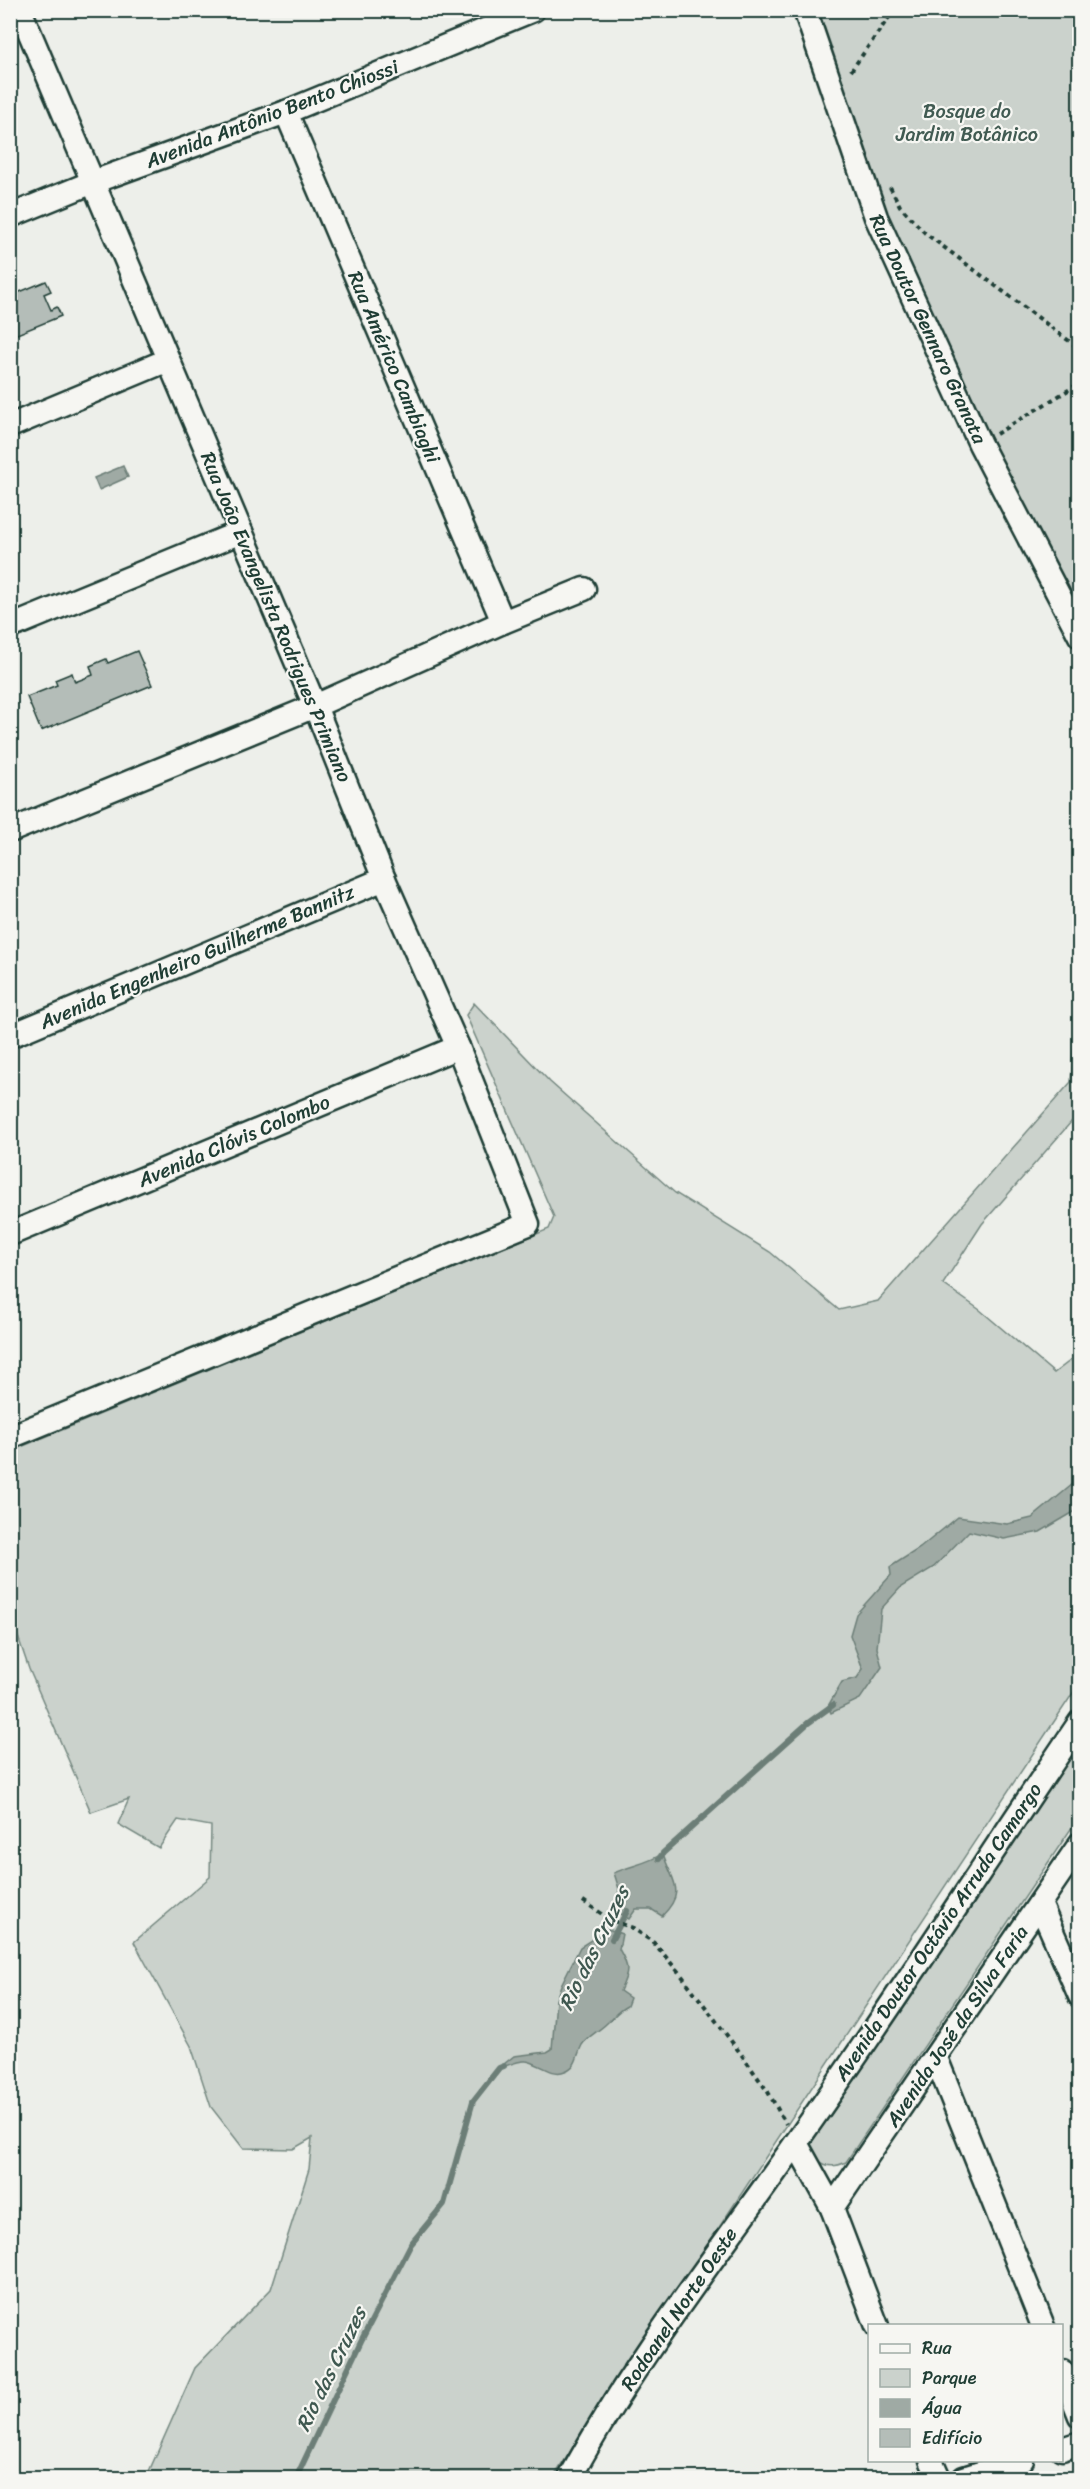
<svg xmlns="http://www.w3.org/2000/svg" width="1090" height="2489" font-family="Sriracha,sans-serif">
<style>
.green{fill:#cbd2cc;stroke:#758880;stroke-width:1.5}
.water{fill:#9faaa4;stroke:#6c7e77;stroke-width:1.5}
.lines{fill:none;stroke-linecap:round;stroke-linejoin:round}
.stream{stroke:#6c7e77;stroke-width:6}
.building{fill:#b4bdb8;stroke:#1f3d34;stroke-width:1.5}
.street-casing{stroke:#1f3d34;stroke-width:27}
.path{stroke:#1f3d34;stroke-width:4;stroke-dasharray:4.5 4.5;stroke-linecap:butt}
.street{stroke:#f6f6f2;stroke-width:22}
.labels{text-anchor:middle;dominant-baseline:central;stroke-width:4.5;stroke-linejoin:round;paint-order:stroke}
.park-label{font-size:20px;fill:#415b52;stroke:#f6f6f2}
.street-label{font-size:20px;fill:#1f3d34;stroke:#f6f6f2}
.water-label{font-size:21px;font-style:italic;fill:#3f5850;stroke:#f6f6f2}
</style>
<rect width="100%" height="100%" fill="#edefea"/>
<filter id="ink" filterUnits="userSpaceOnUse"><feTurbulence type="fractalNoise" baseFrequency=".0167" numOctaves="2"/><feDisplacementMap in="SourceGraphic" scale="12" xChannelSelector="R" yChannelSelector="G"/><feConvolveMatrix kernelMatrix="1 2 1 2 8 2 1 2 1" color-interpolation-filters="sRGB"/></filter>
<g filter="url(#ink)">
<g class="green">
<path d="M811 11H1079V618L891 245Z"/>
<path d="M474 1003 550 1082 675 1193 770 1252 839 1310 878 1301 1071 1082 1074 1037 1079 1030V1113L982 1224 943 1284 980 1310 1054 1373 1079 1354V1684L553 2478H146L195 2368 271 2289 309 2169 312 2138 293 2149 243 2148 211 2107 191 2046 134 1942 210 1877 211 1826 178 1820 159 1848 118 1824 129 1799 91 1812 29 1669 11 1616V1451L549 1229 554 1217 466 1015Z"/>
<path d="M1079 1739V1817L846 2162C824 2173 808 2157 811 2135Z"/>
</g>
<g class="water">
<path d="M123 466 128 477 99 490 94 478Z"/>
<path d="M1079 1479V1509L1040 1532 1004 1539 969 1531 934 1567 901 1587 881 1609 877 1648 882 1667 860 1699 831 1713 828 1706 842 1682 857 1678 863 1669 850 1635 856 1614 891 1575 890 1567 920 1548 958 1517 1007 1524 1032 1518Z"/>
<path d="M663 1853C671 1881 688 1890 662 1916L651 1909H636L629 1919 616 1912 619 1889 614 1873C631 1865 648 1864 663 1853Z"/>
<path d="M608 1929 622 1934 619 1949C630 1968 629 1972 620 1991L630 1998 627 2006C617 2011 614 2017 606 2024 599 2031 588 2036 582 2045 576 2056 578 2066 565 2071 552 2077 538 2062 526 2061 518 2060 507 2066 499 2068L514 2056 547 2052 552 2049 556 2000 561 1985 580 1947Z"/>
</g>
<g class="lines">
<g class="stream">
<path d="M659 1859 663 1853 808 1723 833 1705"/>
<path d="M612 1939 627 1911"/>
<path d="M296 2478 361 2341 411 2244 444 2204 473 2101 499 2068 504 2066"/>
</g>
</g>
<g class="building">
<path d="M46 281 51 291 44 294 51 310 57 307 61 316 10 337V296Z"/>
<path d="M137 651 152 685 41 731 27 697 57 685 55 680 72 673 75 682 93 675 90 666 106 659 108 663Z"/>
</g>
<g class="lines">
<g class="street-casing">
<g id="street">
<path d="M805 10 876 217 980 444 1080 636"/>
<path d="M286 112 503 622"/>
<path d="M10 216 93 182 286 112 533 10"/>
<path d="M10 426 168 360"/>
<path d="M10 627 241 532"/>
<path d="M10 831 315 706 503 622 584 589"/>
<path d="M10 1036 384 879"/>
<path d="M10 1234 458 1047"/>
<path d="M10 1437 528 1224 458 1047 384 879 315 706 20 10"/>
<path d="M1040 1904 1080 1996"/>
<path d="M936 2058 1043 2326"/>
<path d="M796 2143 832 2208 877 2326"/>
<path d="M832 2208 1080 1844"/>
<path d="M1062 2371 1080 2416"/>
<path d="M1062 2449 1080 2443"/>
<path d="M931 2460 939 2478"/>
<path d="M570 2478C634 2360 718 2254 795 2144 893 2006 985 1862 1080 1722"/>
<path d="M964 2478 1022 2460"/>
</g>
</g>
<g class="path">
<path d="M851 71 894 10"/>
<path d="M890 187 900 206 925 233 1080 349"/>
<path d="M996 434 1080 383"/>
<path d="M583 1901 611 1920 633 1928 654 1943 682 1976 741 2054 768 2092 786 2124"/>
</g>
<use href="#street" class="street"/>
</g>
</g>
<g class="labels">
<g class="park-label">
<text x="967" y="111">Bosque do<tspan x="967" dy="23">Jardim Botânico</tspan></text>
</g>
<g class="street-label">
<text transform="translate(272 114) rotate(-21)">Avenida Antônio Bento Chiossi</text>
<text transform="translate(928 329) rotate(65)">Rua Doutor Gennaro Granata</text>
<text transform="translate(394 367) rotate(67)">Rua Américo Cambiaghi</text>
<text transform="translate(276 617) rotate(67)">Rua João Evangelista Rodrigues Primiano</text>
<text transform="translate(197 957) rotate(-23)">Avenida Engenheiro Guilherme Bannitz</text>
<text transform="translate(234 1141) rotate(-23)">Avenida Clóvis Colombo</text>
<text transform="translate(938 1932) rotate(-56)">Avenida Doutor Octávio Arruda Camargo</text>
<text transform="translate(957 2026) rotate(-56)">Avenida José da Silva Faria</text>
<text transform="translate(679 2309) rotate(-56)">Rodoanel Norte Oeste</text>
</g>
<g class="water-label">
<text transform="translate(594 1948) rotate(-64)">Rio das Cruzes</text>
<text transform="translate(331 2369) rotate(-64)">Rio das Cruzes</text>
</g>
</g>
<rect width="1090" height="2489" fill="none" stroke="#f6f6f2" stroke-width="36"/>
<rect x="18" y="18" width="1054" height="2453" fill="none" stroke="#1f3d34" stroke-width="2" filter="url(#ink)"/>
<rect x="868" y="2324" width="195" height="138" fill="#f6f6f2" stroke="#a0aca6" stroke-width="1.5"/>
<rect x="880" y="2344" width="30" height="9" fill="#f6f6f2" stroke="#a0aca6" stroke-width="1.5"/>
<text x="922" y="2354" font-size="18" fill="#1f3d34">Rua</text>
<rect x="880" y="2369" width="30" height="18" fill="#cbd2cc" stroke="#a0aca6" stroke-width="1.5"/>
<text x="922" y="2384" font-size="18" fill="#1f3d34">Parque</text>
<rect x="880" y="2399" width="30" height="18" fill="#9faaa4" stroke="#a0aca6" stroke-width="1.5"/>
<text x="922" y="2414" font-size="18" fill="#1f3d34">Água</text>
<rect x="880" y="2429" width="30" height="18" fill="#b4bdb8" stroke="#a0aca6" stroke-width="1.5"/>
<text x="922" y="2444" font-size="18" fill="#1f3d34">Edifício</text>
</svg>
